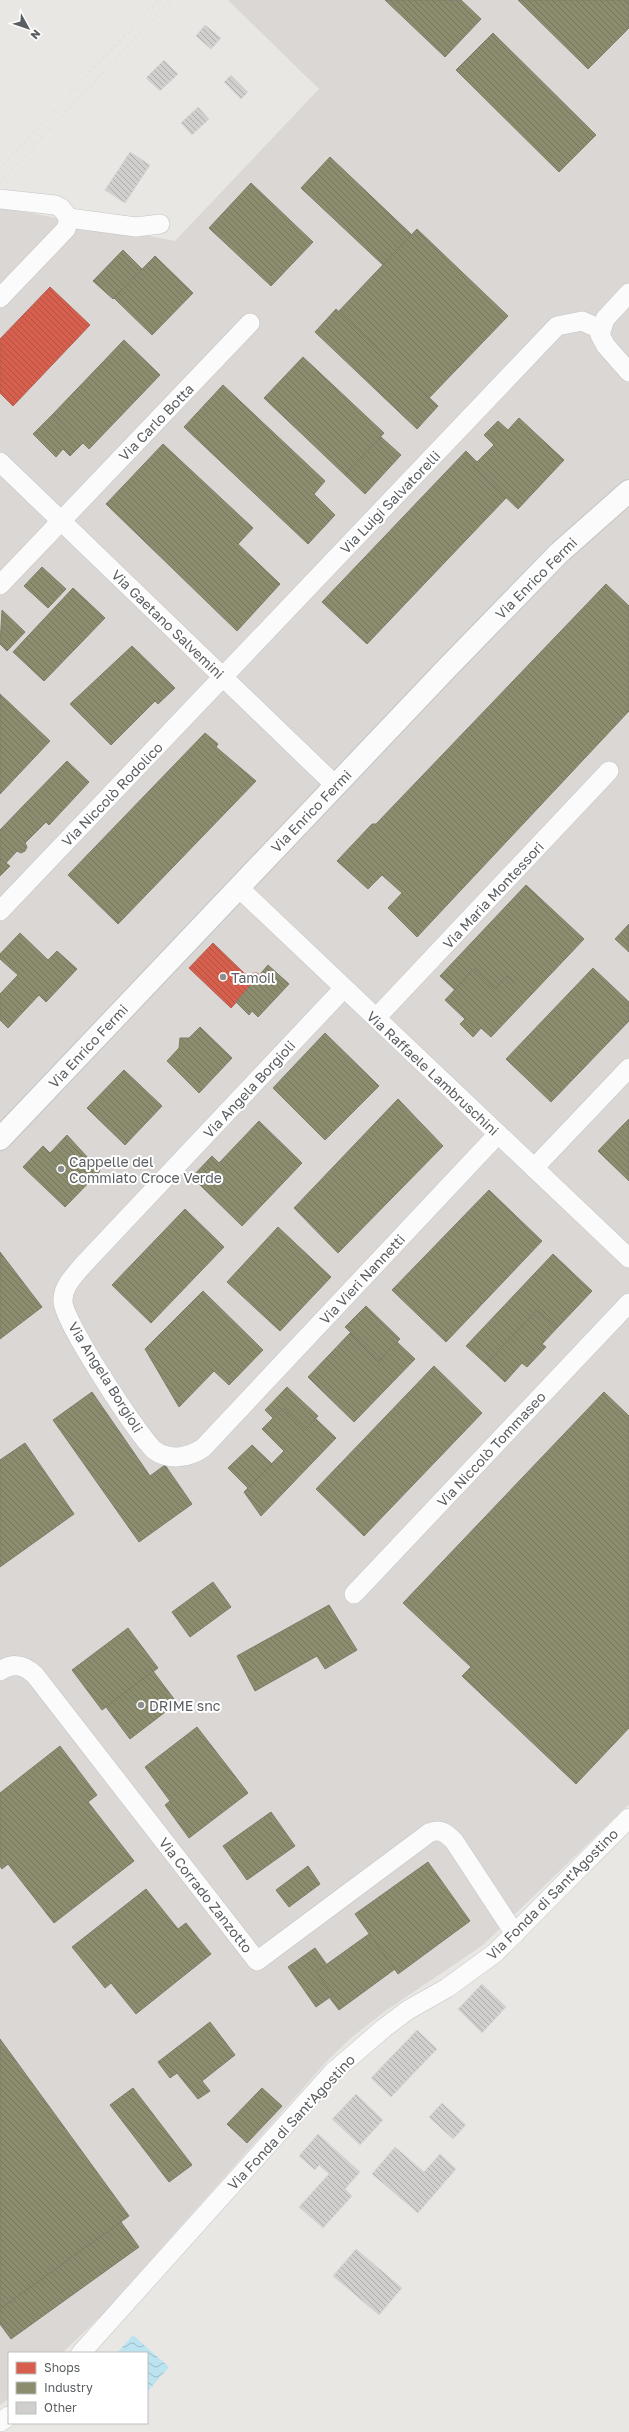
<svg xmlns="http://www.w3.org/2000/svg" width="629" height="2432" font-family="'Golos Text',sans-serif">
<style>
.industrial{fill:#dad7d5}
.water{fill:url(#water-waves)}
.shops{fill:url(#shops-back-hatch);stroke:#b15f53}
.industry{fill:url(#industry-back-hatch);stroke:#7d7e6a}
.building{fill:url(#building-back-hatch);stroke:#d8d6d4}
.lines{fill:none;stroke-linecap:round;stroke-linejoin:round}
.minor-casing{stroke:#c3c4c4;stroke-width:20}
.tertiary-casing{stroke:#c3c4c4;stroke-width:24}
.minor{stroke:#fcfbfb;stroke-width:19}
.tertiary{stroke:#fcfbfb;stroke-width:22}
.rail{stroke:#e0e0e0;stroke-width:3;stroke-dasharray:1 5;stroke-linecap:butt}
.poi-dot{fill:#8c8e8f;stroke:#fff;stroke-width:1.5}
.labels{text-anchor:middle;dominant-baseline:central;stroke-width:4;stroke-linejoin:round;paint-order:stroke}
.street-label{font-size:14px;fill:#5a5e61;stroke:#fff}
.poi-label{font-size:14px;fill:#5a5e61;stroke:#fff;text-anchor:start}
</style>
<defs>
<pattern id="water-waves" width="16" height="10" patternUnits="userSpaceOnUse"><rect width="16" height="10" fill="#bce4f0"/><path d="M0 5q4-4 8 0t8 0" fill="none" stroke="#9cbcc6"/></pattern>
<pattern id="shops-back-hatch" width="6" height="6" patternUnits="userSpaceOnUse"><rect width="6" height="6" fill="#d6604d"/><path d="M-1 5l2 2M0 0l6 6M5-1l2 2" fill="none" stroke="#b15243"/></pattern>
<pattern id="industry-back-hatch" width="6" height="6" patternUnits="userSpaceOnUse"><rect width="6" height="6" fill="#8c8c6e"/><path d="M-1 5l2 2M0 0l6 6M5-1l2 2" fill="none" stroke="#75765e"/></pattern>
<pattern id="building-back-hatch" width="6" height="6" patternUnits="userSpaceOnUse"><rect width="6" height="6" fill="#d0cfcd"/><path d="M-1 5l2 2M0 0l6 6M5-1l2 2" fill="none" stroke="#acabaa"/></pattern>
</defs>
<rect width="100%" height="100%" fill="#e9e7e4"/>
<path class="industrial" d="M228 0H629V1804L483 1945 384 2012 352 2037 327 2061 103 2314 62 2353H9V2398L0 2405V207L175 241 319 89Z"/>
<path class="water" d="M133 2335 169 2367 147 2392V2353H117Z"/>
<g class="shops">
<path d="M50 287 90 325 13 406 0 393V339Z"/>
<path d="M213 943 245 974 257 973 261 976 231 1008 189 968Z"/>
</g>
<g class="industry">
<path d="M385 0H461L481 19 445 57Z"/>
<path d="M518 0H629V28L588 69Z"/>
<path d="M493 33 596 135 559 172 456 70Z"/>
<path d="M330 157 412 235 383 265 301 188Z"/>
<path d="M251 183 313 242 271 286 209 228Z"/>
<path d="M417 229 508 316 429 398 338 312Z"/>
<path d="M123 250 142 269 113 299 93 281Z"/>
<path d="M155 256 193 293 152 335 114 298Z"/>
<path d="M336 309 438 406 417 429 315 332Z"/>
<path d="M124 340 160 375 89 449 53 414Z"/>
<path d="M303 357 384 433 345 475 264 398Z"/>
<path d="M223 385 325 481 314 494 335 515 308 544 184 427Z"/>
<path d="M53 414 83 443 70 456 63 449 56 457 33 434Z"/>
<path d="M519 418 564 460 518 509 473 466 494 445 484 435 498 421 508 430Z"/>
<path d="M381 437 401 455 365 494 345 475Z"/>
<path d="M163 444 253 528 238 544 280 584 237 631 106 504Z"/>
<path d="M466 451 477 462 473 466 506 498 367 644 322 602Z"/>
<path d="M42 567 66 589 48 608 24 586Z"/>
<path d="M606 584 629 606V711L417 937 388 908 402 893 382 875 368 889 337 861 372 824H376Z"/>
<path d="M73 588 105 618 44 681 13 652Z"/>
<path d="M2 610 25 632 7 651 0 644Z"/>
<path d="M132 646 175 688 158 704 155 701 111 745 70 704Z"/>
<path d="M0 694 50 741 0 794Z"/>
<path d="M205 733 218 744 216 747 256 781 118 924 68 875Z"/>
<path d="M67 761 89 782 49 825 46 822 44 824 24 805Z"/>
<path d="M24 805 44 824 25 843 27 847 25 851 21 853 17 851 5 864 0 859V830Z"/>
<path d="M0 859 10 866 0 876Z"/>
<path d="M526 885 584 939 529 997 507 976 495 989 474 969 455 990 440 976Z"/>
<path d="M629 924V952L615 939Z"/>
<path d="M20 933 48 960 57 951 77 969 46 1002 39 995 8 1028 0 1020V994L18 975 0 959V954Z"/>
<path d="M268 965 289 984 258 1017 252 1011 249 1015 236 1002Z"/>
<path d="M593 968 629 1002V1021L551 1102 506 1059Z"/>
<path d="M474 969 495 989 507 976 529 997 491 1037 481 1028 473 1037 460 1024 465 1019 445 1000Z"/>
<path d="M200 1027 232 1058 199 1093 167 1061 179 1048 180 1038H189Z"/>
<path d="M325 1033 379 1086 325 1140 273 1088Z"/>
<path d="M124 1070 162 1106 125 1145 87 1108Z"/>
<path d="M398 1099 443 1146 338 1253 294 1208Z"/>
<path d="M629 1119V1133L622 1126Z"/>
<path d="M259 1121 302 1163 242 1226 192 1177 212 1156 219 1163Z"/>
<path d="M622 1126 629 1133V1181L598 1151Z"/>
<path d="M67 1135 100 1171 65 1207 23 1167 43 1146 50 1153Z"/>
<path d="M489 1190 542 1241 446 1342 392 1290Z"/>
<path d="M185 1209 224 1247 151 1323 112 1285Z"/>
<path d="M278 1227 331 1277 280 1331 227 1282Z"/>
<path d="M0 1252 42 1307 0 1339Z"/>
<path d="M553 1254 592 1291 557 1328 537 1310 486 1364 466 1346Z"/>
<path d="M203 1291 263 1350 229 1385 214 1371 179 1407 145 1349Z"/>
<path d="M366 1306 400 1339 379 1361 345 1327Z"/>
<path d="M537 1310 557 1328 542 1344 546 1347 527 1367 522 1363 505 1382 486 1364Z"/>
<path d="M350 1333 379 1361 397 1342 415 1359 354 1422 308 1377Z"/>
<path d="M434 1366 482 1413 364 1536 316 1489Z"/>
<path d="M287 1387 318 1416 305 1430 283 1408 273 1418 265 1410Z"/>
<path d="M92 1392 150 1476 165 1465 192 1504 139 1542 53 1420Z"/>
<path d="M604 1392 629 1416V1728L576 1784 462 1676 471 1667 403 1603Z"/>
<path d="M283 1408 305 1430 316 1419 336 1438 261 1516 244 1492 284 1451 262 1429Z"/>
<path d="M25 1443 74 1514 0 1567V1460Z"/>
<path d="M252 1445 272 1464 248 1488 228 1468Z"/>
<path d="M213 1582 231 1607 190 1637 172 1612Z"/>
<path d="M329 1605 357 1650 325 1669 317 1656 255 1691 237 1656Z"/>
<path d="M128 1628 158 1668 102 1710 72 1670Z"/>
<path d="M153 1671 177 1703 130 1739 106 1707Z"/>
<path d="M197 1727 248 1793 189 1838 165 1805 170 1801 145 1767Z"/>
<path d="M60 1746 97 1795 88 1802 134 1861 54 1923 8 1864 2 1869 0 1866V1793Z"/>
<path d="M271 1812 295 1846 247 1880 223 1846Z"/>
<path d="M428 1862 470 1921 398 1974 355 1914Z"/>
<path d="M308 1866 320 1884 289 1907 276 1890Z"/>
<path d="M146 1889 178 1929 186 1923 211 1954 136 2014 111 1983 105 1988 72 1947Z"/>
<path d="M369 1934 395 1969 339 2010 329 1997 333 1995 316 1972Z"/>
<path d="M315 1948 327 1965 316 1972 333 1995 316 2007 288 1967Z"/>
<path d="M210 2022 235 2055 202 2081 210 2091 198 2099 177 2073 170 2078 158 2062Z"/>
<path d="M0 2039 129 2216 0 2309Z"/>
<path d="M133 2088 192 2165 169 2182 110 2105Z"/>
<path d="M262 2088 282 2106 247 2143 227 2124Z"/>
<path d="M121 2222 139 2247 11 2339 0 2324V2309Z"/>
</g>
<g class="building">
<path d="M205 25 221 38 211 49 196 36Z"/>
<path d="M164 60 178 74 160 91 146 78Z"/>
<path d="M231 75 248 92 241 99 224 82Z"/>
<path d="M198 107 209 119 192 135 181 123Z"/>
<path d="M130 152 150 165 125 203 105 190Z"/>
<path d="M482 1984 506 2007 482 2033 458 2009Z"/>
<path d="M417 2030 437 2049 391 2097 371 2078Z"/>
<path d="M356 2094 383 2120 360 2145 332 2119Z"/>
<path d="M442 2103 466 2125 453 2139 429 2117Z"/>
<path d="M318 2134 360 2172 345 2189 352 2196 323 2228 299 2207 329 2174 319 2165 315 2170 299 2156Z"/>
<path d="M395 2147 424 2172 440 2154 456 2169 418 2213 372 2174Z"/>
<path d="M356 2249 402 2288 379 2315 333 2276Z"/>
</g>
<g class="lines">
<g class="minor-casing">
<g id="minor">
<path d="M0 199 55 205 61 208 69 218 66 229 0 298"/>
<path d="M69 218 136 227 160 224"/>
<path d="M629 293 605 319 600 335 606 346 629 372"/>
<path d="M0 462 335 785"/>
<path d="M0 585 250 323"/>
<path d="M238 887 629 1258"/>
<path d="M0 911 557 326 582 321 600 329"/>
<path d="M344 988 83 1265C74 1276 62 1287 63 1302 65 1324 136 1432 154 1450 169 1461 188 1458 203 1448L498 1134"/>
<path d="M376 1018 609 771"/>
<path d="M534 1168 629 1068"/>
<path d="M354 1594 629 1303"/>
<path d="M0 1671C13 1662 24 1665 35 1675L257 1961 429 1833C440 1828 446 1833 454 1841L515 1934"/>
<path d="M81 2353 333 2072 384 2028 408 2010 447 1988 495 1953 629 1818"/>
<path d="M0 2422 9 2416"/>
</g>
</g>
<g class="tertiary-casing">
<path id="tertiary" d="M0 1139 448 667 559 553 629 491"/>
</g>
<use href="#minor" class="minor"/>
<use href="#tertiary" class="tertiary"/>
<g class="rail">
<path d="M0 168 158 0"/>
<path d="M0 182 171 0"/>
</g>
</g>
<g class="poi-dot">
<circle cx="223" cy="977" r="4"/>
<circle cx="61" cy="1169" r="4"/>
<circle cx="141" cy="1705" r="4"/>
</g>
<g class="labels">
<g class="street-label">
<text transform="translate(156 422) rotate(-46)">Via Carlo Botta</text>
<text transform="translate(390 502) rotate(-46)">Via Luigi Salvatorelli</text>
<text transform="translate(536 578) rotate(-45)">Via Enrico Fermi</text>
<text transform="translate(168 624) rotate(44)">Via Gaetano Salvemini</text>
<text transform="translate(112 794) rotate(-46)">Via Niccolò Rodolico</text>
<text transform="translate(311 811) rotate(-46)">Via Enrico Fermi</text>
<text transform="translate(493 895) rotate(-47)">Via Maria Montessori</text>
<text transform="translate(88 1046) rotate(-47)">Via Enrico Fermi</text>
<text transform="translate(433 1073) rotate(43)">Via Raffaele Lambruschini</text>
<text transform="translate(249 1089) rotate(-47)">Via Angela Borgioli</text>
<text transform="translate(362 1279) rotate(-47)">Via Vieri Nannetti</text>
<text transform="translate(106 1377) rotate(58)">Via Angela Borgioli</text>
<text transform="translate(491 1449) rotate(-47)">Via Niccolò Tommaseo</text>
<text transform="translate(552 1894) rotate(-45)">Via Fonda di Sant'Agostino</text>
<text transform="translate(206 1895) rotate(52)">Via Corrado Zanzotto</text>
<text transform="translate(291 2122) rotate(-47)">Via Fonda di Sant'Agostino</text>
</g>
<g class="poi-label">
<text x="231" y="977">Tamoil</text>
<text x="69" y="1161">Cappelle del<tspan x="69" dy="16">Commiato Croce Verde</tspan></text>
<text x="149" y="1705">DRIME snc</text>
</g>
</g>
<rect x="8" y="2352" width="140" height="72" fill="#ffffff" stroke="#bdbfc0"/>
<rect x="16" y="2362" width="20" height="12" fill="#d6604d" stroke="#bdbfc0"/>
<text x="44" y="2372" font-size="12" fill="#5a5e61">Shops</text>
<rect x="16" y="2382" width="20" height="12" fill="#8c8c6e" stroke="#bdbfc0"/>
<text x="44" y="2392" font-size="12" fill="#5a5e61">Industry</text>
<rect x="16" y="2402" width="20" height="12" fill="#d0cfcd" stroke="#bdbfc0"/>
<text x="44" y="2412" font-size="12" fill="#5a5e61">Other</text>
<g transform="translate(28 28) rotate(130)" stroke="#ffffff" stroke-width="3" paint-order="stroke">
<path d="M0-3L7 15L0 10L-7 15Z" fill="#5a5e61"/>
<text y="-6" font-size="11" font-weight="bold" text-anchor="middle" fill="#5a5e61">N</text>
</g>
</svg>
